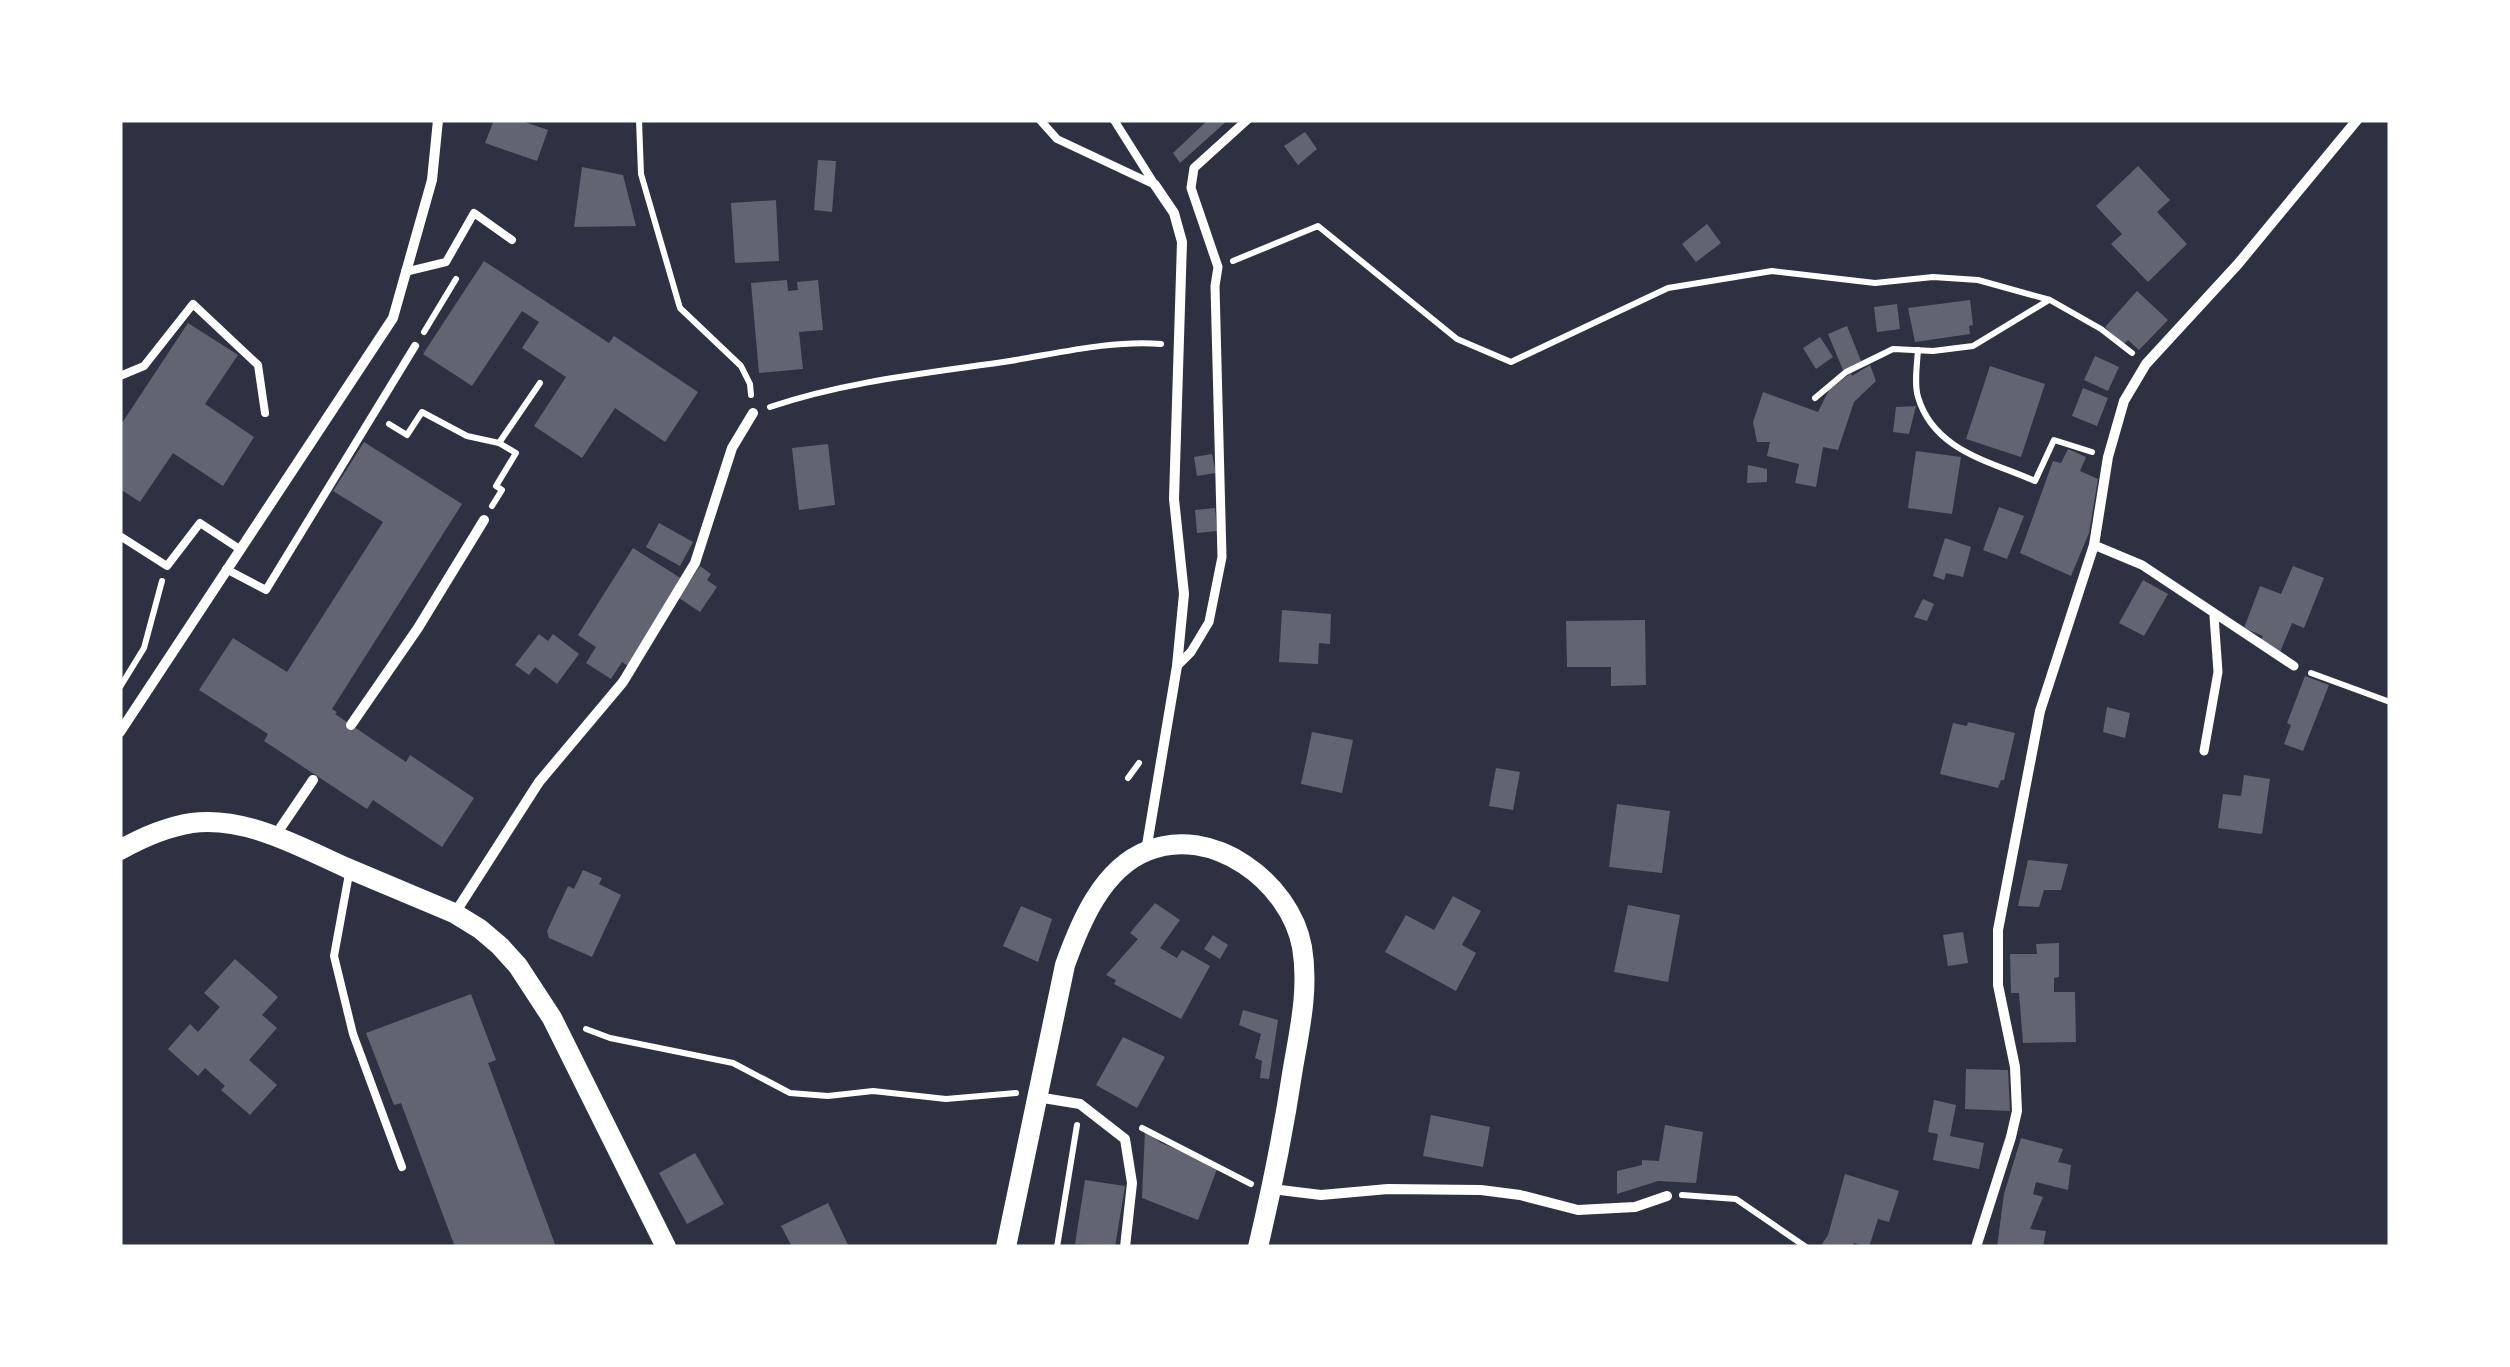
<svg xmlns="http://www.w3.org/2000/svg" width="2510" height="1367" font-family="'Noto Sans',sans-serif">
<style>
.building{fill:#626471}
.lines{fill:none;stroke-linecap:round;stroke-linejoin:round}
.path{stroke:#fff;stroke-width:6}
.service{stroke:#fff;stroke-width:8}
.pedestrian{stroke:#fff;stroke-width:9}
.minor{stroke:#fff;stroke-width:10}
.secondary{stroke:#fff;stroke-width:20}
</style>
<rect width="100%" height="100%" fill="#2d3142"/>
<g class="building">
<path d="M494 120H519L548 130 537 161 485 143Z"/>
<path d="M1208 120H1228L1180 163 1173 153Z"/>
<path d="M1305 132 1317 149 1298 165 1284 146Z"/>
<path d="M818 160 836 161 832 212 814 210Z"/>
<path d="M2138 166 2170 200 2157 212 2187 244 2148 282 2111 244 2122 234 2096 206Z"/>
<path d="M582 167 623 175 636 226 574 227Z"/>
<path d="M776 200 779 261 735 263 731 203Z"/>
<path d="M1707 224 1721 243 1696 262 1682 244Z"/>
<path d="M484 261 609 343 614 336 698 392 665 442 615 408 582 458 534 426 566 377 522 348 539 322 522 311 472 386 423 354Z"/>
<path d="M787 280 788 291 798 290 797 282 818 280 823 330 799 332 803 369 759 373 751 283Z"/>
<path d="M2137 291 2168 320 2139 350 2128 340 2123 345 2105 327Z"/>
<path d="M1970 300 1973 325 1969 326 1970 334 1915 342 1908 308Z"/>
<path d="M1897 304 1900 329 1877 332 1874 307Z"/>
<path d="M188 323 238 355 205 404 254 437 223 486 173 453 140 502 120 489V426Z"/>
<path d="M1847 326 1861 361 1843 370 1828 334Z"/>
<path d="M1820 337 1833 357 1816 369 1803 348Z"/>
<path d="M2095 356 2119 367 2108 391 2084 380Z"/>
<path d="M1870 365 1876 381 1854 402 1838 450 1823 447 1816 487 1795 483 1799 464 1767 456 1770 442H1757L1753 422 1763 392 1818 412 1829 390 1851 373 1852 376Z"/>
<path d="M1990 366 2045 384 2021 457 1966 439Z"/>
<path d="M2083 388 2108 398 2097 426 2072 416Z"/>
<path d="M1916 406 1909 434 1893 432 1896 407Z"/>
<path d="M364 442 462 504 332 709 337 712 335 714 406 762 410 755 474 798 442 847 373 800 367 809 264 741 268 734 199 690 233 638 287 672 383 522 333 491Z"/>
<path d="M828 444 835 505 799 510 792 448Z"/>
<path d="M2068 449 2086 457 2080 471 2098 479 2089 533 2071 576 2020 553 2053 461 2061 463Z"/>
<path d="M1916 451 1961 457 1952 514 1908 508Z"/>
<path d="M1212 454 1216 473 1197 476 1194 457Z"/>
<path d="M1748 465 1767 469V482L1747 483Z"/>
<path d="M1999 507 2024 516 2007 559 1983 550Z"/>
<path d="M1215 508 1217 531 1197 533 1195 510Z"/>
<path d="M659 523 693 542 680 566 646 547Z"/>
<path d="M1945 538 1971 547 1963 577 1946 573 1944 580 1933 576Z"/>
<path d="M633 548 682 579 628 666 622 662 611 679 586 663 596 647 578 635Z"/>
<path d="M700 566 711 574 707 580 717 587 700 612 679 598Z"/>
<path d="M2293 566 2324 578 2304 628 2292 623 2280 652 2259 643 2263 636 2244 628 2260 586 2281 594Z"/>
<path d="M2143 580 2168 594 2144 636 2119 623Z"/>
<path d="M1923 599 1934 604 1927 621 1914 617Z"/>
<path d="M1282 610 1331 614 1330 644 1319 643 1318 664 1279 662Z"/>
<path d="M1645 620 1646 685 1611 686V667H1567L1566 621Z"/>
<path d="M539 634 548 641 553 634 579 654 557 684 535 667 529 675 515 665Z"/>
<path d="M2305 676 2329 685 2303 751 2284 744 2291 725 2287 723Z"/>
<path d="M2107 707 2130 713 2125 738 2103 732Z"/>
<path d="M1968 722 2015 733 2004 780H2001L1998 788 1940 774 1953 723 1967 726Z"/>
<path d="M1312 732 1353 740 1342 793 1301 784Z"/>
<path d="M1496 768 1520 772 1513 810 1489 806Z"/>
<path d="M2244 775 2270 779 2262 834 2218 828 2223 794 2241 796Z"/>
<path d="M1617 804 1670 811 1662 873 1609 867Z"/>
<path d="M2028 860 2068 864 2061 890H2044L2039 907 2018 906Z"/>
<path d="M583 870 602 878 599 884 621 895 592 957 549 938 547 931 568 886 574 889Z"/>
<path d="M1453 896 1481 911 1462 945 1476 953 1456 991 1385 952 1406 915 1434 930Z"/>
<path d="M1155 903 1180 920 1160 948 1177 958 1182 950 1210 966 1181 1019 1114 984 1116 980 1106 975 1138 939 1130 933Z"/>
<path d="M1628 905 1680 915 1668 982 1614 972Z"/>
<path d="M1021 906 1052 919 1038 962 1003 946Z"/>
<path d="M1963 932 1968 963 1948 966 1943 935Z"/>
<path d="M1213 935 1228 945 1220 959 1204 949Z"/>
<path d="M2059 943V977L2054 978V992H2075L2076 1042 2023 1043 2019 993H2011L2010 954H2037L2036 944Z"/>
<path d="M235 959 278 997 262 1015 277 1028 249 1060 277 1085 250 1115 221 1090 225 1086 205 1068 198 1076 168 1049 190 1024 198 1032 220 1007 204 993Z"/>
<path d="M471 994 496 1060 488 1063 556 1247H455L401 1103 394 1105 366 1033Z"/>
<path d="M1243 1010 1278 1020 1269 1079 1260 1078 1262 1061 1255 1058 1261 1034 1239 1025Z"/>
<path d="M1123 1037 1165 1057 1137 1108 1096 1085Z"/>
<path d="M1966 1069 2008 1070 2010 1111 1965 1109Z"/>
<path d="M1934 1100 1956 1105 1950 1136 1984 1143 1979 1169 1933 1160 1938 1134 1928 1132Z"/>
<path d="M1431 1115 1490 1127 1483 1167 1423 1156Z"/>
<path d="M1665 1125 1703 1132 1696 1183 1658 1181 1617 1194V1171L1642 1165V1160L1659 1161Z"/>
<path d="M1145 1130 1161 1143 1196 1157 1217 1169 1198 1220 1142 1198Z"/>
<path d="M2021 1138 2063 1149 2058 1162 2071 1165 2068 1190 2036 1182 2033 1194 2043 1197 2030 1229 2046 1231 2043 1247H1997L2004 1194Z"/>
<path d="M695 1153 724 1204 687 1224 659 1173Z"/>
<path d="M1845 1174 1899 1191 1889 1222 1878 1219 1869 1247 1854 1243 1851 1247H1826L1822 1244 1828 1235Z"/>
<path d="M1085 1180 1125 1186 1115 1247 1075 1244Z"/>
<path d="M828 1203 849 1247H792L781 1226Z"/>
</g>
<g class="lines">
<g class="path">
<path d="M639 120 641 174 680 308 741 366 750 384 751 395"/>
<path d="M1233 261 1318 226 1457 339 1511 362 1668 288 1772 271 1875 283 1933 277 1978 280 2050 300 2101 329 2132 353"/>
<path d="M424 332 456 279"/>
<path d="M1918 350C1917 365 1914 384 1918 397 1934 451 1990 461 2035 481L2054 440 2092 452"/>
<path d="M1815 398 1846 372 1893 349 1933 351 1973 346 2049 300"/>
<path d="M770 407C847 381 929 373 1010 361 1059 353 1112 340 1161 344"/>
<path d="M389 424 407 435 422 412 467 436 499 443 516 453 496 486 502 490 492 506"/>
<path d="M499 443 540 383"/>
<path d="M2311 673 2390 702"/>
<path d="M120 687 144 648 162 581"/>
<path d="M1128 778 1139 763"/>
<path d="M586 1029 610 1038 733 1063 790 1093 828 1096 873 1091 946 1099 1016 1093"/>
<path d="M1142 1128 1251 1184"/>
<path d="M1682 1195 1736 1199 1806 1247"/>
<path d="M1057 1247 1077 1125"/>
</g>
<g class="service">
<path d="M1040 120 1057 139 1155 185"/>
<path d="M1114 120 1155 185"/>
<path d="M405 272 446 262 474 213 512 240"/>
<path d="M120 376 144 366 193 304 258 365 265 413"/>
<path d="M120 536 167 566 200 523 238 548"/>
<path d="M226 569 266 590 415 346"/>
<path d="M349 874 334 956 353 1034 402 1167"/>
</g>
<g class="pedestrian">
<path d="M2094 545 2142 565 2294 666"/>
<path d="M1177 666 1191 652 1209 622 1222 557 1215 286 1218 267 1191 188 1194 168 1247 120"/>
<path d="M2204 751 2218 672 2214 616"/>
</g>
<g class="minor">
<path d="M351 725 418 628 484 520"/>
<path d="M120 732 393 318 432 180 438 120"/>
<path d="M275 836 313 780"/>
<path d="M1146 851 1177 666 1184 594 1174 499 1182 242 1174 213 1155 185"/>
<path d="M455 913 539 782 623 682 695 563 732 448 753 413"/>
<path d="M1037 1097 1080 1104 1125 1139 1132 1183 1125 1247"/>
<path d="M1272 1189 1321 1195 1388 1189 1481 1190 1520 1195 1578 1210 1635 1207 1667 1196"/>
<path d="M1976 1247 2011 1137 2017 1111 2015 1067 1998 985V930L2040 711 2094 545 2108 457 2124 401 2146 364 2238 264 2357 120"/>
</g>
<g class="secondary">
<path d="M120 850C143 837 166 827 192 823 246 816 300 847 347 868 382 883 418 898 454 913L480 929 500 946 518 966 552 1018 666 1247"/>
<path d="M1006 1247 1065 965C1080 923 1102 869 1147 851 1212 824 1290 882 1302 947 1309 988 1300 1028 1293 1068 1284 1128 1272 1188 1258 1247"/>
</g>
</g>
<rect width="2510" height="1367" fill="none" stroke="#ffffff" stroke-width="245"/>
</svg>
